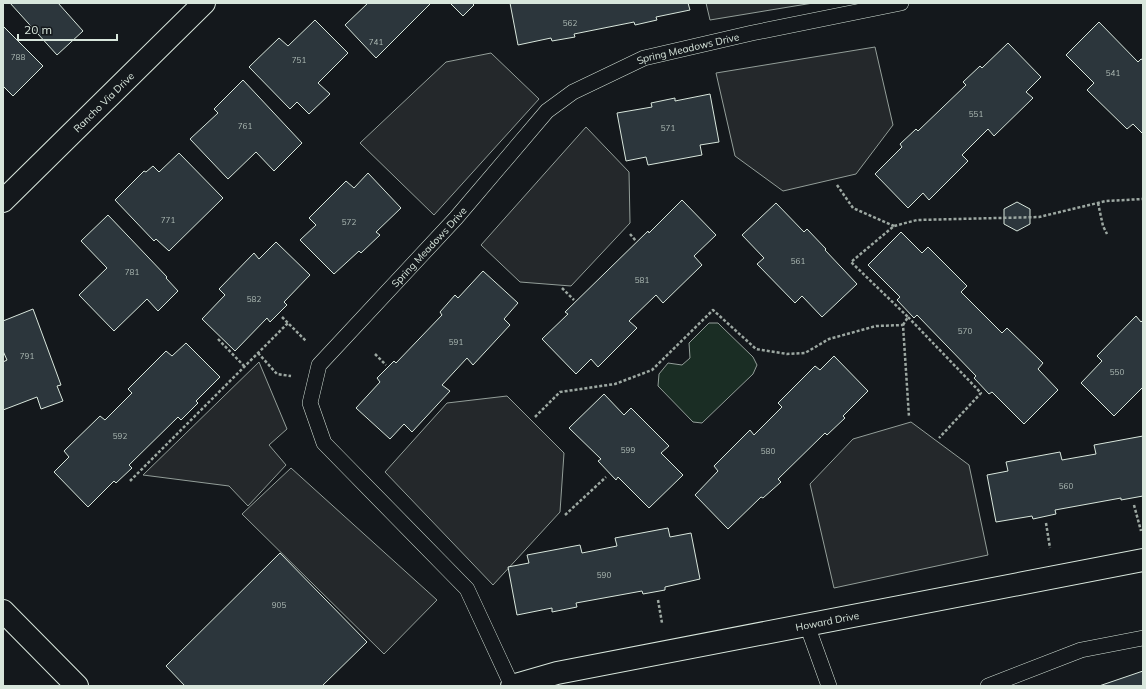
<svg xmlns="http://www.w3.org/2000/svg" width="1146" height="689" font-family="Mulish,sans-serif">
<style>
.green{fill:#1a2d24;stroke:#939e99}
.parking{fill:#24282b;stroke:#939e99}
.building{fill:#2c363c;stroke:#d8e6dc}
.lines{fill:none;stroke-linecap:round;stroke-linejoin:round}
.lane-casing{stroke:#d8e6dc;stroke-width:16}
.street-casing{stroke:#d8e6dc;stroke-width:24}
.secondary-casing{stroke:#d8e6dc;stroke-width:24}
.path{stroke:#9da8a2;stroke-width:2.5;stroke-dasharray:3 2;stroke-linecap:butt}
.lane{stroke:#14181c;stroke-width:15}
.street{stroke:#14181c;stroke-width:22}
.secondary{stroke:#14181c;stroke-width:22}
.labels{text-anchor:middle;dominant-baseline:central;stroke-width:3;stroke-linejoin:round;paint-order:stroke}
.number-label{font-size:8px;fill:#adbab4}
.street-label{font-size:10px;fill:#d8e6dc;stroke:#14181c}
</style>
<rect width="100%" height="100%" fill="#14181c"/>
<path class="green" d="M709 323H718L721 326 753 357 757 365 753 374 702 423 693 422 658 386 659 374 668 363 682 365 690 358 689 343Z"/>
<g class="parking">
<path d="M706 3H813L710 20Z"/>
<path d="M875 47 893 125 856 174 783 191 735 156 716 73Z"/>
<path d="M491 53 539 99 434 215 360 143 446 62Z"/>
<path d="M586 127 629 172 630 223 571 286 520 282 481 245Z"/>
<path d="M259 362 287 429 269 445 286 465 248 506 229 486 143 475Z"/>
<path d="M507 396 564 453 560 512 493 585 385 472 447 403Z"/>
<path d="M911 422 969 465 988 555 834 588 810 484 853 439Z"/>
<path d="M291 468 437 600 384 654 242 514Z"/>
</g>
<g class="building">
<path d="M10 3H58L83 31 57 55Z"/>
<path d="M368 3H431L376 58 345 25Z"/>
<path d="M450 3H472L474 5 463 16Z"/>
<path d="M510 3H688L690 10 656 17 657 20 635 25 634 22 574 34 575 37 552 41 551 38 518 45Z"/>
<path d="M315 20 348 53 318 83 330 94 309 114 297 102 290 109 249 67 279 38 288 46Z"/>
<path d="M1099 22 1138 62 1141 59 1143 60V134L1133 124 1127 129 1087 90 1094 83 1066 55Z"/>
<path d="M3 26 43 66 13 96 4 87 3 89Z"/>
<path d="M1008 43 1041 77 1026 92 1033 98 994 136 988 129 962 155 968 161 929 200 923 193 908 208 875 174 902 147 900 144 916 129 918 131 966 85 963 82 980 66 982 68Z"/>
<path d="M243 80 302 143 274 171 256 152 228 179 190 139 218 113 214 109Z"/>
<path d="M710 94 719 142 700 145 702 155 648 165 646 157 626 161 617 113 652 107 651 103 675 98V101Z"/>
<path d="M179 153 223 198 169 251 156 239 154 241 115 200 144 171 146 172 153 166 159 172Z"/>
<path d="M368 173 401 208 376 232 380 235 361 253 359 251 334 274 300 240 316 225 309 218 346 181 354 188Z"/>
<path d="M682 200 716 235 694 256 702 265 663 303 656 295 629 321 637 328 598 367 591 359 576 374 542 339 568 314 565 312 648 231 649 233Z"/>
<path d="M1017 202 1030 209V224L1017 231 1004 224V209Z"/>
<path d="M776 203 804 232 807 229 826 249 825 250 857 284 822 317 802 296 795 303 757 264 764 258 742 235Z"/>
<path d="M108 215 167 277 166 278 178 291 158 311 147 299 114 331 79 295 107 268 81 241Z"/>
<path d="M901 232 922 253 928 247 967 286 961 292 1002 333 1007 328 1043 363 1038 369 1058 390 1024 424 992 392 989 394 974 378 976 376 917 315 914 318 897 300 900 297 868 265Z"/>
<path d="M276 242 310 275 284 302 287 305 270 322 267 318 235 351 202 319 225 295 219 289 254 253 259 259Z"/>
<path d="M483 271 518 303 504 319 510 325 473 365 467 358 442 385 450 391 412 432 404 424 390 439 356 408 380 382 377 378 394 361 396 363 442 315 440 312 455 295 458 298Z"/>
<path d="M33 309 61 385 57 386 63 401 41 409 37 397 3 410V362L7 360 3 351V321Z"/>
<path d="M1136 316 1141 322 1143 320V387L1114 416 1081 383 1102 361 1097 356Z"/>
<path d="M186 343 220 377 196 401 198 403 181 420 178 417 129 465 132 468 116 483 114 481 88 507 54 472 69 457 64 451 100 416 105 420 132 393 128 389 166 351 172 356Z"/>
<path d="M834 356 868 391 843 416 845 418 827 435 825 433 778 479 781 482 763 498 761 497 728 529 695 495 718 471 714 466 750 430 754 435 782 407 778 403 815 366 820 370Z"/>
<path d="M604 394 624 415 631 408 669 446 661 453 683 475 649 508 618 477 616 480 598 461 601 459 569 428Z"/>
<path d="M1143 436V496L1121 500V498L1055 510 1056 514 1033 519 1032 516 996 522 987 475 1008 471 1006 462 1060 452 1062 460 1096 454 1094 445Z"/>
<path d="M668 528 670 537 691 533 700 579 665 587V590L643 594 642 591 576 603 577 607 552 612V608L517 615 508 567 529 563 527 555 580 545 582 553 617 546 615 538Z"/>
<path d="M280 553 367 642 322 686H185L166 666Z"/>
<path d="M1143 671V686H1099Z"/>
</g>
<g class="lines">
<g class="lane-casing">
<g id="lane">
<path d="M807 625 829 686"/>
<path id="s1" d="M512 686 467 589 324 443 310 403 319 365 456 218 547 111 573 92 644 58 752 33 901 3"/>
<path d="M988 686 1081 650 1143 638"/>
</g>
</g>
<g class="street-casing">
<g id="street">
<path id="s2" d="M3 201 204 3"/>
</g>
</g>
<g class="secondary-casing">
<g id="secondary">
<path d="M3 611 77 686"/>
<path id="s3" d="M512 686 557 673 1143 560"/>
</g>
</g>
<g class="path">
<path d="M837 185 853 208 894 226"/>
<path d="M1098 203 1103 226 1107 234"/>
<path d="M630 234 636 241"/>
<path d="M562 288 574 300"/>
<path d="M282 317 306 341"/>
<path d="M908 317 981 393 939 438"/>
<path d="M903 325 908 317 851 262 894 226 917 220 1039 217 1106 201 1143 199"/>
<path d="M218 339 245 367"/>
<path d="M258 353 277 374 291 376"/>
<path d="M375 354 386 365"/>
<path d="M535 417 560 392 615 384 652 370 713 310 756 349 787 354 805 353 829 339 876 326 903 325 909 417"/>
<path d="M130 481 288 323"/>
<path d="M1134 505 1141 531"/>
<path d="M565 515 606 477"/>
<path d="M1046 523 1050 548"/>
<path d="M658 600 662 623"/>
</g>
<use href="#lane" class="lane"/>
<use href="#street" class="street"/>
<use href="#secondary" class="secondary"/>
</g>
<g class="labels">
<g class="number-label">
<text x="570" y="23">562</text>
<text x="376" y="42">741</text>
<text x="18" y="57">788</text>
<text x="299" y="60">751</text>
<text x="1113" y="73">541</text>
<text x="976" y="114">551</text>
<text x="245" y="126">761</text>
<text x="668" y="128">571</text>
<text x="168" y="220">771</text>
<text x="349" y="222">572</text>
<text x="798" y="261">561</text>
<text x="132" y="272">781</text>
<text x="642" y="280">581</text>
<text x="254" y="299">582</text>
<text x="965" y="331">570</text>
<text x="456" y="342">591</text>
<text x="27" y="356">791</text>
<text x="1117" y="372">550</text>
<text x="120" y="436">592</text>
<text x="628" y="450">599</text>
<text x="768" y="451">580</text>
<text x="1066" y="486">560</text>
<text x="604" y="575">590</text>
<text x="279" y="605">905</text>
</g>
<g class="street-label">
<text stroke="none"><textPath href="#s1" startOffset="890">Spring Meadows Drive</textPath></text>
<text stroke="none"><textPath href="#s2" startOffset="141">Rancho Via Drive</textPath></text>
<text stroke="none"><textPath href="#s1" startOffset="554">Spring Meadows Drive</textPath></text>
<text stroke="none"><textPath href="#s3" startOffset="322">Howard Drive</textPath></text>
</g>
</g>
<rect width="1146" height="689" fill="none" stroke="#d8e6dc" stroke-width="8"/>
<path d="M18 34v6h99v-6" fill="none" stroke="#d8e6dc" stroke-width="2"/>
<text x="24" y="34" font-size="12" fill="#d8e6dc" stroke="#14181c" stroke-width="3" paint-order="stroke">20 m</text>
</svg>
